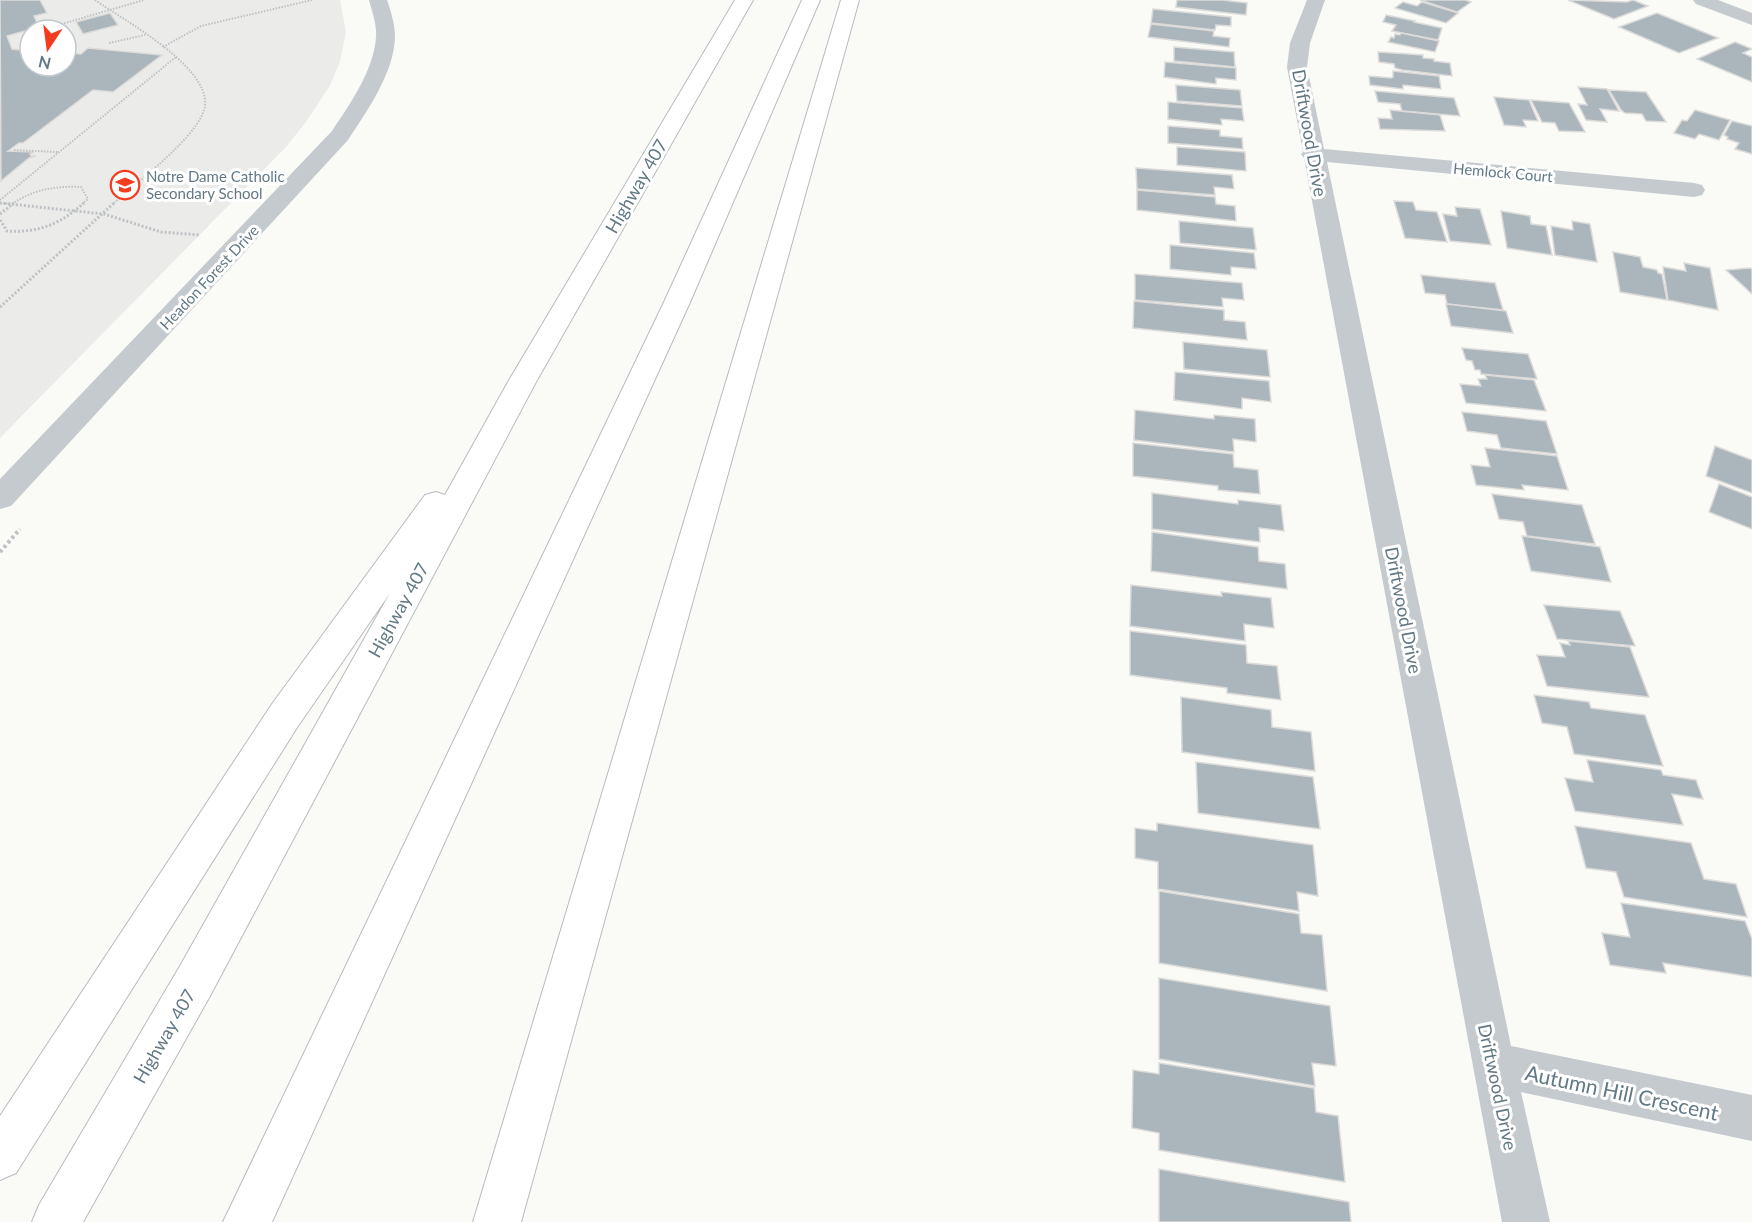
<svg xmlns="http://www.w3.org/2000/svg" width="1752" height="1222" font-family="Lato,sans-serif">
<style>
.built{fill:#ebebea;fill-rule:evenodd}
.building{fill:#abb6bc;stroke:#dcdbd9;stroke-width:1.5}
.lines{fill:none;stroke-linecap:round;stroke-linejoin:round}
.motorway-casing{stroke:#b7bcbf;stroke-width:2}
.path-far2{stroke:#bec2c4;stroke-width:2;stroke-dasharray:1.5 1.5;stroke-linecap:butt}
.path-far1{stroke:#bec2c4;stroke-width:3;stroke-dasharray:2 2;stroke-linecap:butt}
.path{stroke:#bec2c4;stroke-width:4;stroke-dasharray:3 3;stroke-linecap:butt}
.minor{fill:#c4cacd;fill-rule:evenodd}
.tertiary{fill:#c4cacd;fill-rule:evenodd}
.motorway{fill:#fff;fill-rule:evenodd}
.labels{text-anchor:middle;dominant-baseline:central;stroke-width:6;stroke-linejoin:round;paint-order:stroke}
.far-street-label{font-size:15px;fill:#627985;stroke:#fff}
.far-poi-label{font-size:15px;fill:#627985;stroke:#fff;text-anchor:start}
.street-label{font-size:18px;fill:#627985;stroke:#fff}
.near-street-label{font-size:21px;fill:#627985;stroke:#fff}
</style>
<rect width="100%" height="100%" fill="#fafaf7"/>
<path class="built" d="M0 0H340L346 32 340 62 329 87 306 122 286 147 0 438ZM30 30H66V66H30Z"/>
<g class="building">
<path d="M0 0H40L47 13 34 16 39 27 7 36 12 49 30 51V66H66V53L81 54 88 48 162 55 113 92 93 90 23 143H19L8 151 34 152 30 154 31 156H36L29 158 1 181Z"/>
<path d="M1177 0H1222L1247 3 1246 15 1176 7Z"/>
<path d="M1420 0H1465L1471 2 1457 12Z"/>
<path d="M1568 0 1627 2 1633 0 1648 6 1614 19Z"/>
<path d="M1403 2 1417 6 1422 2 1458 13 1446 23 1395 8Z"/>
<path d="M1153 9 1231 17V26L1216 25 1215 30 1151 23Z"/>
<path d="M110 13 118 25 83 34 76 22Z"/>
<path d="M1657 13 1718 38 1679 53 1619 27Z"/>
<path d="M1386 15 1415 21 1414 22 1442 28 1438 40 1392 31 1396 25 1383 22Z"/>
<path d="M1151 24 1214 31 1213 36 1230 38 1229 47 1148 37Z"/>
<path d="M1401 33 1439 41 1435 52 1388 42 1391 37 1394 38 1395 34 1400 35Z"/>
<path d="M1735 42 1752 49 1743 53 1752 57V82L1697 59Z"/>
<path d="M1174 47 1234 52 1235 67 1174 61Z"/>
<path d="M1378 52 1423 55V58L1434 59V61L1450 63 1452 76 1402 70 1395 68 1394 64 1379 62Z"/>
<path d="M1165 62 1236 68V80L1216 78V84L1164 77Z"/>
<path d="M1393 71 1439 76 1441 89 1403 85V89L1370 85 1369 76 1391 78 1393 77Z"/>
<path d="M1176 85 1240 90 1242 106 1177 101Z"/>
<path d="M1578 87 1607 89 1619 111 1600 109 1607 122 1586 120 1578 104 1587 105Z"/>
<path d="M1609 90 1646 92 1666 122 1646 121 1642 114 1625 113 1621 110Z"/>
<path d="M1375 91 1454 98 1460 116 1402 111 1400 104 1378 102Z"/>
<path d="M1494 97 1529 100 1538 121 1523 120 1526 127 1504 125Z"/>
<path d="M1531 100 1569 103 1585 132 1559 131 1555 123 1542 122Z"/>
<path d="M1168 102 1242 108 1244 121 1221 119 1222 125 1168 119Z"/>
<path d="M1390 110 1440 115 1445 131 1380 129 1378 118 1392 119Z"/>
<path d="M1695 110 1730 120 1719 140 1699 134 1695 139 1674 133 1682 120 1687 121Z"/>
<path d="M1732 121 1752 126V154L1735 149 1739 143 1727 139 1728 137 1724 135Z"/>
<path d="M1168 126 1220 130V136L1242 138 1243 149 1168 143Z"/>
<path d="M1177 147 1245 152 1246 171 1177 165Z"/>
<path d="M1136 168 1232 175 1234 189 1214 187 1215 195 1137 189Z"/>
<path d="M1137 190 1215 197 1216 204 1235 206 1236 221 1137 210Z"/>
<path d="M1394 201 1413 202 1416 210 1437 212 1447 242 1405 238Z"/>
<path d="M1455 207 1480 209 1491 245 1450 241 1443 214 1457 216Z"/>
<path d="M1501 211 1530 216 1531 224 1546 226 1552 255 1507 248Z"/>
<path d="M1179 221 1253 228 1256 250 1180 243Z"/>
<path d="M1572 221 1590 224 1597 262 1555 255 1551 226 1573 230Z"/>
<path d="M1170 245 1254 253 1256 269 1231 267V275L1170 269Z"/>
<path d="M1613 252 1640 257 1643 267 1657 270 1658 273 1662 274 1667 300 1620 292Z"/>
<path d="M1684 263 1710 268 1718 310 1668 300 1663 267 1686 271Z"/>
<path d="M1750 268 1752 269V294L1726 270Z"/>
<path d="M1135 274 1242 283 1244 300 1222 298 1223 307 1135 300Z"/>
<path d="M1421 275 1495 283 1503 310 1447 304 1445 295 1425 293Z"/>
<path d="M1134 301 1224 310V320L1245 322 1247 340 1133 328Z"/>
<path d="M1446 304 1506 311 1513 333 1451 326Z"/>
<path d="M1183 342 1267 350 1270 377 1184 369Z"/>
<path d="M1462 348 1528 354 1537 379 1481 374 1480 370H1475L1472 361 1466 360Z"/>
<path d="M1175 372 1269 381 1271 402 1242 398V409L1174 400Z"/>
<path d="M1485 375 1534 380 1546 411 1466 403 1460 384 1481 386 1478 379H1487Z"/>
<path d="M1135 410 1214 419V415L1255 419 1256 442 1233 439 1234 452 1134 440Z"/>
<path d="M1462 412 1546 421 1557 454 1501 448 1497 435 1467 431Z"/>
<path d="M1133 443 1233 454 1234 467 1258 470 1260 494 1218 490V486L1133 476Z"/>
<path d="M1715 446 1752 460V493L1706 476Z"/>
<path d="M1485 448 1557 456 1568 490 1522 485 1524 490 1476 485 1471 465 1490 467Z"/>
<path d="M1719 484 1752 497V529L1709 512Z"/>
<path d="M1152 493 1238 504V500L1281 505 1284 531 1259 528 1260 542 1152 529Z"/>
<path d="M1492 494 1582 505 1595 544 1527 536 1523 522 1499 519Z"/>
<path d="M1152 532 1258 547 1259 561 1285 564 1287 589 1151 571Z"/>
<path d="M1522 536 1600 547 1611 582 1531 571Z"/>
<path d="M1131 585 1222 596 1221 592 1271 598 1274 628 1244 624 1245 641 1130 626Z"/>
<path d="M1544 605 1620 611 1635 646 1557 639Z"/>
<path d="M1130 631 1246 645 1247 663 1277 666 1281 700 1227 693V688L1130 675Z"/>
<path d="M1568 641 1630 647 1649 697 1547 686 1537 655 1565 657 1560 643 1570 645Z"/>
<path d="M1534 695 1589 702 1591 708 1645 715 1663 766 1574 754 1567 727 1542 723Z"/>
<path d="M1181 697 1271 710 1272 727 1311 732 1315 771 1182 752Z"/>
<path d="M1587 760 1661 770 1663 775 1696 780 1703 799 1672 794 1683 825 1575 811 1565 778 1593 782Z"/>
<path d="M1196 762 1313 777 1320 829 1198 813Z"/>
<path d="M1157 823 1313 845 1318 896 1297 892 1299 911 1158 889V862L1135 858V828L1157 831Z"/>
<path d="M1575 826 1691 843 1704 879 1736 884 1747 917 1624 897 1616 872 1586 868Z"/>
<path d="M1159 891 1299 914 1301 933 1322 935 1327 991 1159 963Z"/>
<path d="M1621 903 1745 921 1752 939V977L1663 963 1666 973 1610 965 1602 933 1630 937Z"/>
<path d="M1159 978 1330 1006 1336 1066 1312 1063 1315 1086 1159 1059Z"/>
<path d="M1159 1063 1314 1088 1316 1112 1338 1116 1345 1182 1159 1150V1133L1132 1128 1133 1070 1159 1074Z"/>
<path d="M1159 1169 1349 1202 1351 1222H1159Z"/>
</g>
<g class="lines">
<g class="motorway-casing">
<g id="motorway">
<path d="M735 0H753L536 382 210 996 83 1222H32L39 1205 180 966 390 593 298 726 16 1173 0 1180V1116L272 704 425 495 436 492 445 495 508 382Z"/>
<path d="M802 0H820L691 300 272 1222H223L665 300Z"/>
<path d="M841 0H859L521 1222H473Z"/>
</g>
</g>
<g class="path-far2">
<path d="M95 0C123 20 221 72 203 113 191 142 137 182 113 204"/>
<path d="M41 30 144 0"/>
<path d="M109 43 145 35"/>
<path d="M163 47 201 26 312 0"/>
<path d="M14 150 58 152"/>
<path d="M0 200 176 57"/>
<path d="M0 203 13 204"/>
<path d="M12 204C34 189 55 186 81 187L88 199 82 204"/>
</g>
<g class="path-far1">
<path d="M0 203 104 214 161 232 200 235"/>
<path d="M0 214 14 203"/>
<path d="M0 220 7 231C39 233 60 224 84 203"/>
<path d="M0 307 114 203"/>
</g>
<path class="path" d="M0 552 20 529"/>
<g class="minor">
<path d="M1307 0H1325L1310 43 1307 67 1324 149 1694 183 1702 185 1705 190 1702 195 1694 197 1327 162 1511 1046 1752 1095V1141L1521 1092 1550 1222H1502L1304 158 1301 154 1303 152 1287 67 1290 43Z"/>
<path d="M1693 0H1718L1752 13V25L1696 4Z"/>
</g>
<path class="tertiary" d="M369 0H387C391 12 395 24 395 37 394 73 367 111 348 140L11 506 0 509V479L332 131C350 104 374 70 376 37 377 24 372 12 369 0Z"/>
<use href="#motorway" class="motorway"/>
</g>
<defs>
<g id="school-ring" transform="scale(1.5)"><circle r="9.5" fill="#fff" stroke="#f33d1e" stroke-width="1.5"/><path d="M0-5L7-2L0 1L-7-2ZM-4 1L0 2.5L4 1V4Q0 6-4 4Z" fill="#f33d1e"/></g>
</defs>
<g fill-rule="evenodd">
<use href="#school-ring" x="125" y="185"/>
</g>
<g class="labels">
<g class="far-street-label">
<text transform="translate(1503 172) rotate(5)">Hemlock Court</text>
<text transform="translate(209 277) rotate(-47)">Headon Forest Drive</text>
</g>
<g class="far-poi-label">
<text x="146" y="176">Notre Dame Catholic<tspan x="146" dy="17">Secondary School</tspan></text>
</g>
<g class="street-label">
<text transform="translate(1310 133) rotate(80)">Driftwood Drive</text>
<text transform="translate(636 186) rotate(-60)">Highway 407</text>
<text transform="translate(398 610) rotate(-61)">Highway 407</text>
<text transform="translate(1404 610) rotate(79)">Driftwood Drive</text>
<text transform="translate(164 1036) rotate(-60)">Highway 407</text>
<text transform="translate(1498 1087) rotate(78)">Driftwood Drive</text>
</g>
<g class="near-street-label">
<text transform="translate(1622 1092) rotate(12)">Autumn Hill Crescent</text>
</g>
</g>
<g transform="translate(48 48) rotate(193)"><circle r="28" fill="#ffffff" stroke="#c0c9ce" stroke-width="1.5"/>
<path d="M0-4.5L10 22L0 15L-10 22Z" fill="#f33d1e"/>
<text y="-9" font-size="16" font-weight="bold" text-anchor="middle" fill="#627985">N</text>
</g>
</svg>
